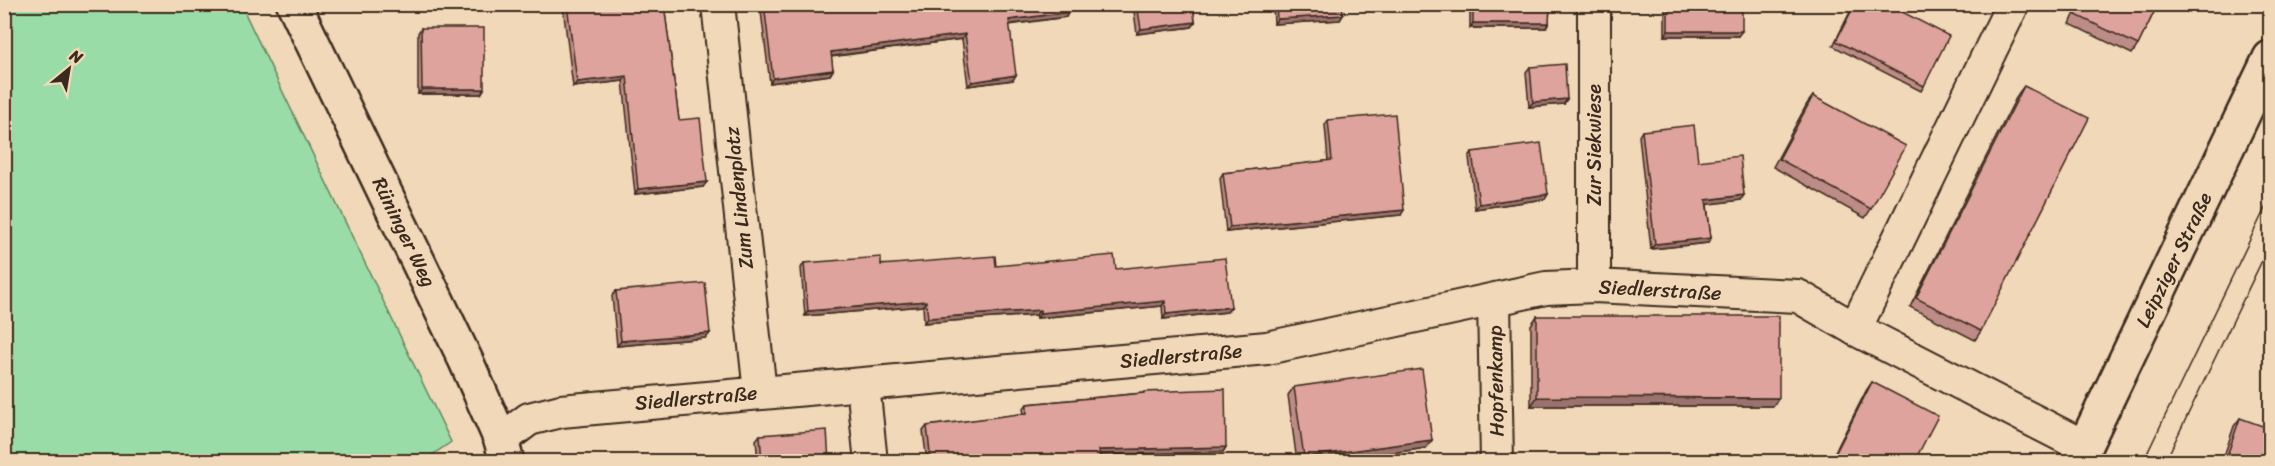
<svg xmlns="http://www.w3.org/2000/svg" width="2275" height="466" font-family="Sriracha,sans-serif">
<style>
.green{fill:#9adca7;stroke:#6a8362;stroke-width:1.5}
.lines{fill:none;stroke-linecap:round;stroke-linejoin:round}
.street-casing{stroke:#3b2a1e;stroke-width:36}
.secondary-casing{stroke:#3b2a1e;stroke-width:38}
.street{stroke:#f0d8b8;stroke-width:32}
.secondary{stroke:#f0d8b8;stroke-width:33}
.tram{stroke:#3b2a1e;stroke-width:1.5}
.wall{fill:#be8c86;stroke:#3b2a1e;stroke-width:1.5}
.shaded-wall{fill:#9b726d;stroke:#3b2a1e;stroke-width:1.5}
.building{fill:#dda39c;stroke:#3b2a1e;stroke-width:1.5}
.labels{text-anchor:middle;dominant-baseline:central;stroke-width:5;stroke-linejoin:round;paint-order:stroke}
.street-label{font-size:20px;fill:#3b2a1e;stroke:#f0d8b8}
</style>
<rect width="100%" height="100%" fill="#f0d8b8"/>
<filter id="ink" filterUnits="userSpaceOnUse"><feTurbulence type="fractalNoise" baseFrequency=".0167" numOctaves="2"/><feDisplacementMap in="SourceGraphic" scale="12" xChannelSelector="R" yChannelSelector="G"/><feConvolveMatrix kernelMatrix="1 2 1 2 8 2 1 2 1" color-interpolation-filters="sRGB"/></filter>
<g filter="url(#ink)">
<path class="green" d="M4 5H241L451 442 422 462 5 461Z"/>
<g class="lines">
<g class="street-casing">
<g id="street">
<path d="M718 4 760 392"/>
<path d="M1594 4V286"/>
<path d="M1494 301 1497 462"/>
<path d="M1855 329 2013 4"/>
<path d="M863 385 871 462"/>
<path d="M501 440 529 419 561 411 1267 348 1546 288 1594 286 1798 296 1855 329 2085 447"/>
</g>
</g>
<g class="secondary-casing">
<g id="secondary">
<path d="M294 4 466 361 501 440 507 462"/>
<path d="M2077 462 2270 58"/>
</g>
</g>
<use href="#street" class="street"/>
<use href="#secondary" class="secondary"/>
<g class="tram">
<path d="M2143 462 2270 198"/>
<path d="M2165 462 2270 244"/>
</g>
</g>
<g class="wall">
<path d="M565 4H664L679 120 703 187 635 194 623 81 573 87 563 7Z"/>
<path d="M760 4H1068L1066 17 1009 25 1013 80 968 86 962 39 831 57 833 70 830 75 770 83Z"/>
<path d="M1133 4H1193L1195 22 1192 27 1137 34Z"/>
<path d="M1273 4H1342L1343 15 1340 20 1274 24Z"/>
<path d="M1470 4H1550L1549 23 1546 28H1470Z"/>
<path d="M1665 4H1742L1738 36H1665Z"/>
<path d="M1854 4H1887L1924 86 1921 91 1833 46Z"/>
<path d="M2079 4H2158L2138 45 2132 54 2070 24Z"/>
<path d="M421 28 484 89 481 94H418V33Z"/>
<path d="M1530 67 1564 104 1529 107 1526 72Z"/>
<path d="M2024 86 1981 331 1975 340 1910 307 2018 94Z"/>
<path d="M1813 96 1871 209 1865 218 1773 167 1807 104Z"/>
<path d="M1328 120 1401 215 1226 232 1220 178 1223 173 1328 161 1325 125Z"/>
<path d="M1642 131 1698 161 1741 200 1707 204 1711 238 1708 243 1651 249 1639 136Z"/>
<path d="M1472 152 1548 194 1545 199 1475 209 1469 157Z"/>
<path d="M804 263 1116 269 1231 307 1227 312 1163 319 1162 306 1037 318 1036 315 924 323 923 306 805 316 801 268Z"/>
<path d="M616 291 710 333 706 338 617 346 612 296Z"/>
<path d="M1537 316 1773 406H1531V325Z"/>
<path d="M1872 382 1914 462H1830L1866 391Z"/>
<path d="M1294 387 1432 440 1426 448 1328 462H1297L1288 395Z"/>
<path d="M1144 392 1226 447 1223 452 1100 455V462H927L923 431 927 426 1024 414 1023 409 1027 404 1143 393Z"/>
<path d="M2240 418 2271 462H2222L2234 426Z"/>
<path d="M760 435 829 462H758L756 440Z"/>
</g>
<g class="shaded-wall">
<path d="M1069 12 1066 17 1005 25 1009 20Z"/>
<path d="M1343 15 1340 20 1274 24 1277 19Z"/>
<path d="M1195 22 1192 27 1137 34 1141 29Z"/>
<path d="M1473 23H1549L1546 28H1470Z"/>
<path d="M1668 31H1742L1738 36H1665Z"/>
<path d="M965 34 962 39 827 57 831 52Z"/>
<path d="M833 70 830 75 770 83 773 78Z"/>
<path d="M1016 75 1013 80 968 86 972 82Z"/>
<path d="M627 76 623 81 573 87 577 82Z"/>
<path d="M422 89H484L481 94H418Z"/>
<path d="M1567 99 1564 104 1529 107 1533 102Z"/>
<path d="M707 182 703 187 635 194 638 189Z"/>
<path d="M1548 194 1545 199 1475 209 1479 204Z"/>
<path d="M1744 195 1741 200 1703 205 1706 200Z"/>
<path d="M1404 210 1401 215 1226 232 1230 227Z"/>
<path d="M1711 238 1708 243 1651 249 1655 244Z"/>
<path d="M926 301 923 306 805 316 808 311Z"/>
<path d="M1165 301 1162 306 1037 318 1040 313Z"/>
<path d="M1231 307 1227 312 1163 319 1166 314Z"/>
<path d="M1040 310 1036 315 924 323 928 318Z"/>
<path d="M710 333 706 338 617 346 621 341Z"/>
<path d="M1537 397 1779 398 1773 406H1531Z"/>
<path d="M1432 440 1426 448 1328 462H1301L1304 457Z"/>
<path d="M1226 447 1223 452 1096 455 1099 450Z"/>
</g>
<g class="building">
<path d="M567 4H664L679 120 700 118 707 182 638 189 627 76 577 82Z"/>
<path d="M764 4H1068L1069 12 1009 20 1016 75 972 82 965 34 831 52 833 70 773 78Z"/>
<path d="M1137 4H1193L1195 22 1141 29Z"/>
<path d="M1276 4H1342L1343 15 1277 19Z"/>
<path d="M1473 4H1550L1549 23H1473Z"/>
<rect x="1668" y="4" width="74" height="27"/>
<path d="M1855 4H1887L1949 36 1924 86 1836 41Z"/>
<path d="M2081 4H2158L2138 45 2076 15Z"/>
<path d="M421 28H484V89H422Z"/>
<path d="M1565 64 1567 99 1533 102 1530 67Z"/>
<path d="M2024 86 2089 118 1981 331 1916 298Z"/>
<path d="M1813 96 1906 146 1871 209 1779 159Z"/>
<path d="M1395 114 1404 210 1230 227 1223 173 1332 160 1328 120Z"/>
<path d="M1694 125 1698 161 1740 156 1744 195 1706 200 1711 238 1655 244 1642 131Z"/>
<path d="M1541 143 1548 194 1479 204 1472 152Z"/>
<path d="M1114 255 1116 269 1225 258 1231 307 1166 314 1165 301 1040 313V310L928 318 926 301 808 311 804 263 881 257V265L995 256 996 266Z"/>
<path d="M705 283 710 333 621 341 616 291Z"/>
<path d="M1537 316H1779V398L1537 397Z"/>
<path d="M1422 369 1432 440 1304 457 1294 387Z"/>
<path d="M1872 382 1938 416 1914 462H1831Z"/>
<path d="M1225 389 1226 447 1099 450 1100 462H931L927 426 1027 413V404L1144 393V392Z"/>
<path d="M2240 418 2271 429V462H2225Z"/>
<path d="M827 430 829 462H762L760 435Z"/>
</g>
</g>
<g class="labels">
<g class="street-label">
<text transform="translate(1594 145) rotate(-90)">Zur Siekwiese</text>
<text transform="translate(739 198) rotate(-96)">Zum Lindenplatz</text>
<text transform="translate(404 232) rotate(64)">Rüninger Weg</text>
<text transform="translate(2174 260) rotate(-64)">Leipziger Straße</text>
<text transform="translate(1660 290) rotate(3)">Siedlerstraße</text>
<text transform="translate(1181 356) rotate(-5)">Siedlerstraße</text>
<text transform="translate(1496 381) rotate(-91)">Hopfenkamp</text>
<text transform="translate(696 398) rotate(-5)">Siedlerstraße</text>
</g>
</g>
<rect width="2275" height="466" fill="none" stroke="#f0d8b8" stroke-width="24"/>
<rect x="12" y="12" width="2251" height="442" fill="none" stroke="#3b2a1e" stroke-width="2" filter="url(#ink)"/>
<g transform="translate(69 69) rotate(30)" stroke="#f0d8b8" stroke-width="4.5" paint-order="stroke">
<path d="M0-4.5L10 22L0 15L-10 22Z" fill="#3b2a1e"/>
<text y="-9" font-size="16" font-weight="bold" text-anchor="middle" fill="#3b2a1e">N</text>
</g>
</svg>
